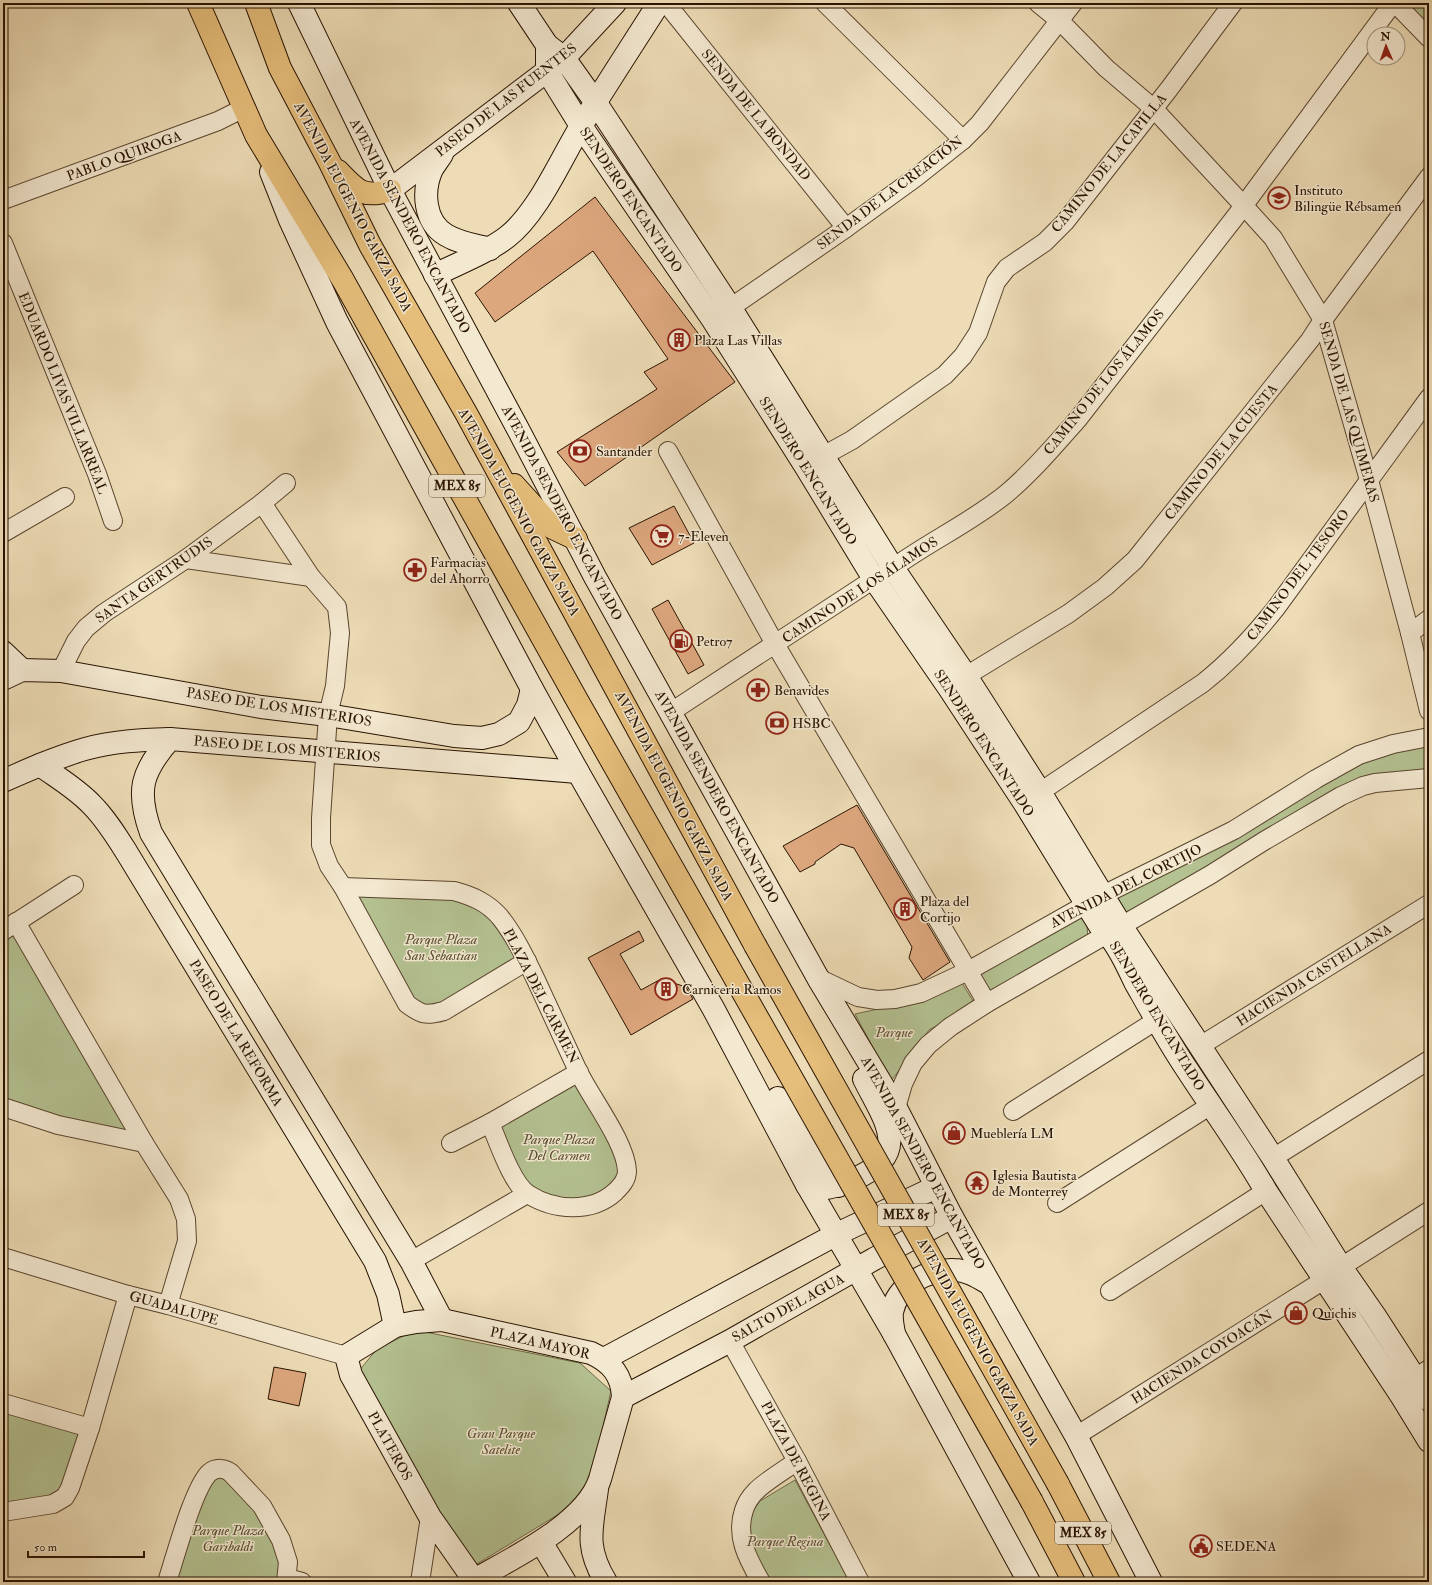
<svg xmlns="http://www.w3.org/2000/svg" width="1432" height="1585" font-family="'IM FELL Double Pica',serif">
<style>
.green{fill:#b4c191;stroke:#6e6a48}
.building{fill:#dda77e;stroke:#291300}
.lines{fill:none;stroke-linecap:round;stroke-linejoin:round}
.street-casing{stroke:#5a452e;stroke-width:20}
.secondary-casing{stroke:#291300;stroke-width:24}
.highway-casing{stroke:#291300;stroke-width:24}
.street{stroke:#f3e8d0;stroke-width:18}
.secondary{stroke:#f3e8d0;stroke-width:22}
.highway{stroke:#e6be7b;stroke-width:22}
.highway-bridge-casing{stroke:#291300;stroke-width:24;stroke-linecap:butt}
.highway-bridge{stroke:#e6be7b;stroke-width:22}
.labels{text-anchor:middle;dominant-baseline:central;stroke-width:3;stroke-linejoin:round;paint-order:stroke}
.shield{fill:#f3e8d0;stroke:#66533e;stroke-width:1}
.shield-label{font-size:13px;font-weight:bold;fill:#291300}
.street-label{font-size:14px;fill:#291300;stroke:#f3e8d0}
.poi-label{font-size:14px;fill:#291300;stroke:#f3e8d0;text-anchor:start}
.park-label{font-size:14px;font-style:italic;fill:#5a5033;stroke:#f3e8d0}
</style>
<rect width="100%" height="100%" fill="#eddcb6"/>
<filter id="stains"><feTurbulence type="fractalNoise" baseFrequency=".005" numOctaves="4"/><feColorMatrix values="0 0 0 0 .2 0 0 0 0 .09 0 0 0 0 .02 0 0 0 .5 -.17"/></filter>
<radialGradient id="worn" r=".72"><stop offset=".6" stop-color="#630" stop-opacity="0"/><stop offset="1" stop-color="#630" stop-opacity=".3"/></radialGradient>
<g class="green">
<path d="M1393 3H1429V39Z"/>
<path d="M1429 744V771L1392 775 1128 916 1113 896 1359 761Z"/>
<path d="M343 887 471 896 527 961 419 1013Z"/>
<path d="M1086 911 1088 940 991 994 976 972Z"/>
<path d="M16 922 144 1143 3 1107V931Z"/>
<path d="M960 980 975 1004 929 1030 891 1081 855 1014 896 1005Z"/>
<path d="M579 1072 627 1173 591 1206 527 1194 490 1123Z"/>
<path d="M415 1330 580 1363 611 1391 587 1497 472 1567 353 1378 377 1349Z"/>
<path d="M3 1403 90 1428 65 1497 3 1512Z"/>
<path d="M214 1470 262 1506 286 1582H167Z"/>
<path d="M795 1480 850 1582H766L743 1525 760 1501Z"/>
</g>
<g class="building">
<path d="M595 197 735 382 585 486 557 452 657 389 644 372 668 359 593 251 495 322 475 293Z"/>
<path d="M674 506 694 543 652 565 629 528Z"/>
<path d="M668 600 704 665 688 674 652 609Z"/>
<path d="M857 805 950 962 923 980 909 958 912 947 854 848 841 844 815 862V864L800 872 783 846Z"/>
<path d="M639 931 644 941 620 954 641 990 661 979 686 987 693 999 631 1035 588 958Z"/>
<path d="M274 1367 306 1373 299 1406 268 1399Z"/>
</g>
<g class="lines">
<g class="street-casing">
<g id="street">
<path d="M666 3 846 228"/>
<path d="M825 3 963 140"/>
<path d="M1038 3 1060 21 1106 68 1153 108 1244 206 1273 238 1323 320 1369 480 1410 633 1429 711"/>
<path d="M1395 3 1429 38"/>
<path d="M3 200 218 121 244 108"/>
<path d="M3 243 97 474 113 521"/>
<path d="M720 315 846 228 915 178 963 140 980 123 1073 3"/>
<path d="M668 451 775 644 987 1003"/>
<path d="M823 456 852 440 945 375 963 356 978 333 996 282 1007 268 1045 242 1065 222 1169 89 1233 3"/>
<path d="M262 503 286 483"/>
<path d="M3 533 65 497"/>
<path d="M186 559 311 577"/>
<path d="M1410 633 1429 619"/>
<path d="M61 671 76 641 86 628 104 613 186 559 262 503 311 577 337 607 340 633 335 686 328 715 321 818V845L329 866 343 887 407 1004C422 1015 426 1016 444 1011L527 961"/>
<path d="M966 676 1068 614 1105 587 1135 560 1310 340 1323 320 1429 177"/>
<path d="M671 712 874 579 886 573C924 544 969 524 1006 494 1032 472 1055 445 1078 419L1236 216 1393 3"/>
<path d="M1040 792 1203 683C1232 660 1253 637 1276 608L1429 398"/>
<path d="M343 887 454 891C472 896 487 902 500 917 515 936 526 959 536 980 550 1011 564 1041 578 1071 591 1098 626 1143 627 1171 627 1180 621 1186 615 1192 592 1213 554 1211 528 1194 512 1184 498 1141 490 1123"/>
<path d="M16 922 144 1143 179 1199 186 1219 187 1241 168 1305"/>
<path d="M3 931 74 885"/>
<path d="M818 978 858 997 877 1000 895 999 921 993 968 971 1103 895 1234 830 1316 779 1359 755 1393 744 1429 737"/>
<path d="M1200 1046 1429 904"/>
<path d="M3 1107 58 1125 144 1143"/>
<path d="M896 1108 903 1084 913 1063 928 1045 950 1027 987 1003 1210 875 1264 841 1341 796 1363 786 1375 783 1429 778"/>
<path d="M1013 1111 1157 1020"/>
<path d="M451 1143 490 1123 579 1072"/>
<path d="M1273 1158 1429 1060"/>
<path d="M1057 1203 1211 1105"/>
<path d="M3 1257 128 1295 168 1305 346 1356"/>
<path d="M411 1261 527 1194"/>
<path d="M1110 1291 1266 1191"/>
<path d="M730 1341 797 1461 860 1582"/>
<path d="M1415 1378 1429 1369"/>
<path d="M3 1403 90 1428"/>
<path d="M1076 1436 1324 1280 1341 1267 1429 1211"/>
<path d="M3 1512 53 1504 65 1497 70 1488 90 1428 128 1295"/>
<path d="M287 1578 302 1582"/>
<path d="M167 1582C175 1558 193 1489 209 1473 216 1467 225 1468 231 1473L262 1506 281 1540 288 1562 286 1582"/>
<path d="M420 1582 430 1517"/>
<path d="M761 1582C748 1559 735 1537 744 1510 746 1504 750 1497 755 1492 764 1482 785 1470 797 1461"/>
</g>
</g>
<g class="secondary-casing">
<g id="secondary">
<path d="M299 3 390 190 519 431 595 577 818 978 896 1108 952 1217 1076 1436 1151 1582"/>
<path d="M519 3 547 45 564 58 596 103 730 307 893 568 966 676 1040 792 1122 927 1273 1158 1341 1267 1375 1316 1429 1400"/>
<path d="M547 45V71L581 126 713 320 806 467 874 579 949 688 1025 804 1103 931C1116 939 1128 968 1135 982 1152 1012 1169 1043 1188 1071 1214 1111 1242 1149 1266 1191L1402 1397 1429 1441"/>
<path d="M442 154C439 159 435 164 432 169 422 191 424 222 446 235 459 243 475 245 490 249"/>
<path d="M271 172 290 220 337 322 532 689 578 772 713 1008 807 1185 894 1334 1029 1582"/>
<path d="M390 190 564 58 615 3"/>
<path d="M435 275C459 263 486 253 507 237 538 213 560 160 581 126 606 85 633 44 659 3"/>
<path d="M3 652 22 670"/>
<path d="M3 679 22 670 61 671 261 707 328 715 454 736 482 738 499 734 519 722 528 705 532 689"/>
<path d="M170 739C141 772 136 791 151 833L411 1261 442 1320"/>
<path d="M40 765C58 778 77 789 92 805 106 819 117 837 127 853L375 1261 388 1294 395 1326"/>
<path d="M3 781C30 769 57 757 85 749 113 741 142 740 170 739L578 772"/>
<path d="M778 1098 818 1169 825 1179 838 1186"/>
<path d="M807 1185C827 1192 835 1186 854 1179 913 1154 885 1121 864 1079"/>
<path d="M442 1320 591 1353C611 1362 622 1375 623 1397L600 1479C586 1523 513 1558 474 1580L430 1517 351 1375 346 1356 395 1326 416 1322Z"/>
<path d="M894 1334C893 1327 891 1319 892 1312 897 1285 928 1269 954 1270 967 1270 978 1277 988 1283"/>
<path d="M604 1359 837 1234 936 1187"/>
<path d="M623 1397 730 1341 874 1259 952 1217"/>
<path d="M597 1489C592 1528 584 1546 606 1582"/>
<path d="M541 1542 565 1582"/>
</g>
</g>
<g class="highway-casing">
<g id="highway">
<path d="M198 3 256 135 343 280 577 700 727 964"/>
<path d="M256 3 280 68 330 163 370 245 466 413 755 945"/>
<path d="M338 171C356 190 363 199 390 190"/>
<path d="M514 485 553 528 576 539"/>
<path d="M1058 1484 1109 1582"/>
<path d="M1032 1502 1074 1582"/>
</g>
</g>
<use href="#street" class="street"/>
<use href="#secondary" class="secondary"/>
<use href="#highway" class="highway"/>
<g class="highway-bridge-casing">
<g id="highway-bridge">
<path d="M755 945 1058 1484"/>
<path d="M727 964 1032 1502"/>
</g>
</g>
<use href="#highway-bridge" class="highway-bridge"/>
</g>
<defs>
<g id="school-ring" transform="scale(1.15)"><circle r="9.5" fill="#f3e8d0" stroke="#8f2418" stroke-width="1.5"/><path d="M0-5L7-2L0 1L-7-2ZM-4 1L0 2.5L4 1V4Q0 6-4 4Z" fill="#8f2418"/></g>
<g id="building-ring" transform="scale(1.15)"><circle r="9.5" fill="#f3e8d0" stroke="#8f2418" stroke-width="1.5"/><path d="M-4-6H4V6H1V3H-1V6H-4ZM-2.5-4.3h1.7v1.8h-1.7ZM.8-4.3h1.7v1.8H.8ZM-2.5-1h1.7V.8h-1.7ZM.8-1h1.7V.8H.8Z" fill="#8f2418"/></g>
<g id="bank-ring" transform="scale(1.15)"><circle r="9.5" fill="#f3e8d0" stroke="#8f2418" stroke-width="1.5"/><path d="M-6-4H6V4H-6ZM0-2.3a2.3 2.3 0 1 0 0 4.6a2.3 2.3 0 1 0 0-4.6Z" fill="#8f2418"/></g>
<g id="supermarket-ring" transform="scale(1.15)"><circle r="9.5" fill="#f3e8d0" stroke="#8f2418" stroke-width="1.5"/><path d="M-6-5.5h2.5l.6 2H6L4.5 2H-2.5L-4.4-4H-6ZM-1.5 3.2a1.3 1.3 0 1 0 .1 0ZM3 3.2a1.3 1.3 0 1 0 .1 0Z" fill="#8f2418"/></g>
<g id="pharmacy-ring" transform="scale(1.15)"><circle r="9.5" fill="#f3e8d0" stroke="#8f2418" stroke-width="1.5"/><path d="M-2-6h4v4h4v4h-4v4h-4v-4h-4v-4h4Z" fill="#8f2418"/></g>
<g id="fuel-ring" transform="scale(1.15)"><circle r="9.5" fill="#f3e8d0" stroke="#8f2418" stroke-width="1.5"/><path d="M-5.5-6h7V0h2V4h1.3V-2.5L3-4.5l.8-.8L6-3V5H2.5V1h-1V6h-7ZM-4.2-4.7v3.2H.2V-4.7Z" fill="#8f2418"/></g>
<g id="shop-ring" transform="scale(1.15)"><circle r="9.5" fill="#f3e8d0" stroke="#8f2418" stroke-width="1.5"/><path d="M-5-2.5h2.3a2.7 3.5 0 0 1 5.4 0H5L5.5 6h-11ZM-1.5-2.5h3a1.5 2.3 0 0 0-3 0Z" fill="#8f2418"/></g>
<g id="temple-ring" transform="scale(1.15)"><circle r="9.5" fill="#f3e8d0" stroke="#8f2418" stroke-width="1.5"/><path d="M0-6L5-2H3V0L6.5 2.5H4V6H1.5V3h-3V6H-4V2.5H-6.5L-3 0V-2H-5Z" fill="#8f2418"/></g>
<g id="civic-ring" transform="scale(1.15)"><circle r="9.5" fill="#f3e8d0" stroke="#8f2418" stroke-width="1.5"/><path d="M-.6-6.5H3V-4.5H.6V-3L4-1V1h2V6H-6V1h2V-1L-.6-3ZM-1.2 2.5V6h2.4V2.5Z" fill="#8f2418"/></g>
</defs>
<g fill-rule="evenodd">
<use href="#school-ring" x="1279" y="198"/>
<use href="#building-ring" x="679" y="340"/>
<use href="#bank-ring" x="580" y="451"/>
<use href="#supermarket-ring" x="662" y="536"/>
<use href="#pharmacy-ring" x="415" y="570"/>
<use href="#fuel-ring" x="681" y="641"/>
<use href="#pharmacy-ring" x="758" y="690"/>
<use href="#bank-ring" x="777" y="723"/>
<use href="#building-ring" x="905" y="909"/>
<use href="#building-ring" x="666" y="989"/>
<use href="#shop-ring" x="954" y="1133"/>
<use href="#temple-ring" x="977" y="1183"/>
<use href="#shop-ring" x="1296" y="1313"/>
<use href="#civic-ring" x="1201" y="1546"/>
</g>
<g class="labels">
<g class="shield">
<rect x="429" y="475" width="56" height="22" rx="3"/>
<rect x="878" y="1204" width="56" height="22" rx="3"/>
<rect x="1055" y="1522" width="56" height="22" rx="3"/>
</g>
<g class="shield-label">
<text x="457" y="486">MEX 85</text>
<text x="906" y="1215">MEX 85</text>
<text x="1083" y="1533">MEX 85</text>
</g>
<g class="street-label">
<text transform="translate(506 100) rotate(-38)">PASEO DE LAS FUENTES</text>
<text transform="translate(756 115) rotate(51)">SENDA DE LA BONDAD</text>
<text transform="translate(124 156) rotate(-20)">PABLO QUIROGA</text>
<text transform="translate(1109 163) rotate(-51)">CAMINO DE LA CAPILLA</text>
<text transform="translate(890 193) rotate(-37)">SENDA DE LA CREACIÓN</text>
<text transform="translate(631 200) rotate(56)">SENDERO ENCANTADO</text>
<text transform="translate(353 207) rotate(62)">AVENIDA EUGENIO GARZA SADA</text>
<text transform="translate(410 226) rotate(62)">AVENIDA SENDERO ENCANTADO</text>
<text transform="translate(1104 382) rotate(-51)">CAMINO DE LOS ÁLAMOS</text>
<text transform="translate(63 393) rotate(68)">EDUARDO LIVAS VILLARREAL</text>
<text transform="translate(1349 412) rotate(74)">SENDA DE LAS QUIMERAS</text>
<text transform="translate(1221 452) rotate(-51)">CAMINO DE LA CUESTA</text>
<text transform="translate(808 471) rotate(58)">SENDERO ENCANTADO</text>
<text transform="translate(519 512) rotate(61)">AVENIDA EUGENIO GARZA SADA</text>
<text transform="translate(562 513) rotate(62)">AVENIDA SENDERO ENCANTADO</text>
<text transform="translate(1298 575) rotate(-53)">CAMINO DEL TESORO</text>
<text transform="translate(154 580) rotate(-35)">SANTA GERTRUDIS</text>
<text transform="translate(860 590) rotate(-33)">CAMINO DE LOS ÁLAMOS</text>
<text transform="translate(279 707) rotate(9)">PASEO DE LOS MISTERIOS</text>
<text transform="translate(984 743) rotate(57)">SENDERO ENCANTADO</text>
<text transform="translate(287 749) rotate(5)">PASEO DE LOS MISTERIOS</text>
<text transform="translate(674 796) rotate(62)">AVENIDA EUGENIO GARZA SADA</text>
<text transform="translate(717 797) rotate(61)">AVENIDA SENDERO ENCANTADO</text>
<text transform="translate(1126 886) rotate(-27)">AVENIDA DEL CORTIJO</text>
<text transform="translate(1314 975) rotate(-32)">HACIENDA CASTELLANA</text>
<text transform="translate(541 996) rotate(63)">PLAZA DEL CARMEN</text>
<text transform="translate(1157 1016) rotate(59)">SENDERO ENCANTADO</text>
<text transform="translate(236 1033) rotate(59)">PASEO DE LA REFORMA</text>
<text transform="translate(923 1163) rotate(61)">AVENIDA SENDERO ENCANTADO</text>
<text transform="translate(174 1308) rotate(16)">GUADALUPE</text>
<text transform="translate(788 1308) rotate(-29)">SALTO DEL AGUA</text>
<text transform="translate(978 1342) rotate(61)">AVENIDA EUGENIO GARZA SADA</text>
<text transform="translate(540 1343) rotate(13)">PLAZA MAYOR</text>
<text transform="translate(1202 1357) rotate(-32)">HACIENDA COYOACÁN</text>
<text transform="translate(390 1446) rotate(61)">PLATEROS</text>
<text transform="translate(796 1461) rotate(62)">PLAZA DE REGINA</text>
</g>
<g class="poi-label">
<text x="1294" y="190">Instituto<tspan x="1294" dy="16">Bilingüe Rébsamen</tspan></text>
<text x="694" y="340">Plaza Las Villas</text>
<text x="596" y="451">Santander</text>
<text x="678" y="536">7-Eleven</text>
<text x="430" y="562">Farmacias<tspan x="430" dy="16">del Ahorro</tspan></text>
<text x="696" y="641">Petro7</text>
<text x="774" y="690">Benavides</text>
<text x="792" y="723">HSBC</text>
<text x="920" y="901">Plaza del<tspan x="920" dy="16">Cortijo</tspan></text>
<text x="682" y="989">Carniceria Ramos</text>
<text x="970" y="1133">Mueblería LM</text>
<text x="992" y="1175">Iglesia Bautista<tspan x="992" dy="16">de Monterrey</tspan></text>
<text x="1312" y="1313">Quichis</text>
<text x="1216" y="1546">SEDENA</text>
</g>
<g class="park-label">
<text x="441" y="939">Parque Plaza<tspan x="441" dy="16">San Sebastian</tspan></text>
<text x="894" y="1032">Parque</text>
<text x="559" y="1139">Parque Plaza<tspan x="559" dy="16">Del Carmen</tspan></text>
<text x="501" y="1433">Gran Parque<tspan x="501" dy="16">Satelite</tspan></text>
<text x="228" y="1530">Parque Plaza<tspan x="228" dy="16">Garibaldi</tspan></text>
<text x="785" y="1541">Parque Regina</text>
</g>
</g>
<rect width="1432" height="1585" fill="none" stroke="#eddcb6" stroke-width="16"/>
<rect x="4" y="4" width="1424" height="1577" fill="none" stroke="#291300" stroke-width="2"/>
<rect x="8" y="8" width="1416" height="1569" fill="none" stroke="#291300"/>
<g transform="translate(1386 46) rotate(358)"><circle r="19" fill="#f3e8d0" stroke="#a2937d"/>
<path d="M0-3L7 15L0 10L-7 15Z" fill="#8f2418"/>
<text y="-6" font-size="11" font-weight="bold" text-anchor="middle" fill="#291300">N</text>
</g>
<path d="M28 1551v6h116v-6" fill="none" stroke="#291300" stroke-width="2"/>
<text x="34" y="1551" font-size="12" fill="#291300" stroke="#f3e8d0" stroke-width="3" paint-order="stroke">50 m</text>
<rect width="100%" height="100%" filter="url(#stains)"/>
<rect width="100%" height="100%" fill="url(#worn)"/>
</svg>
